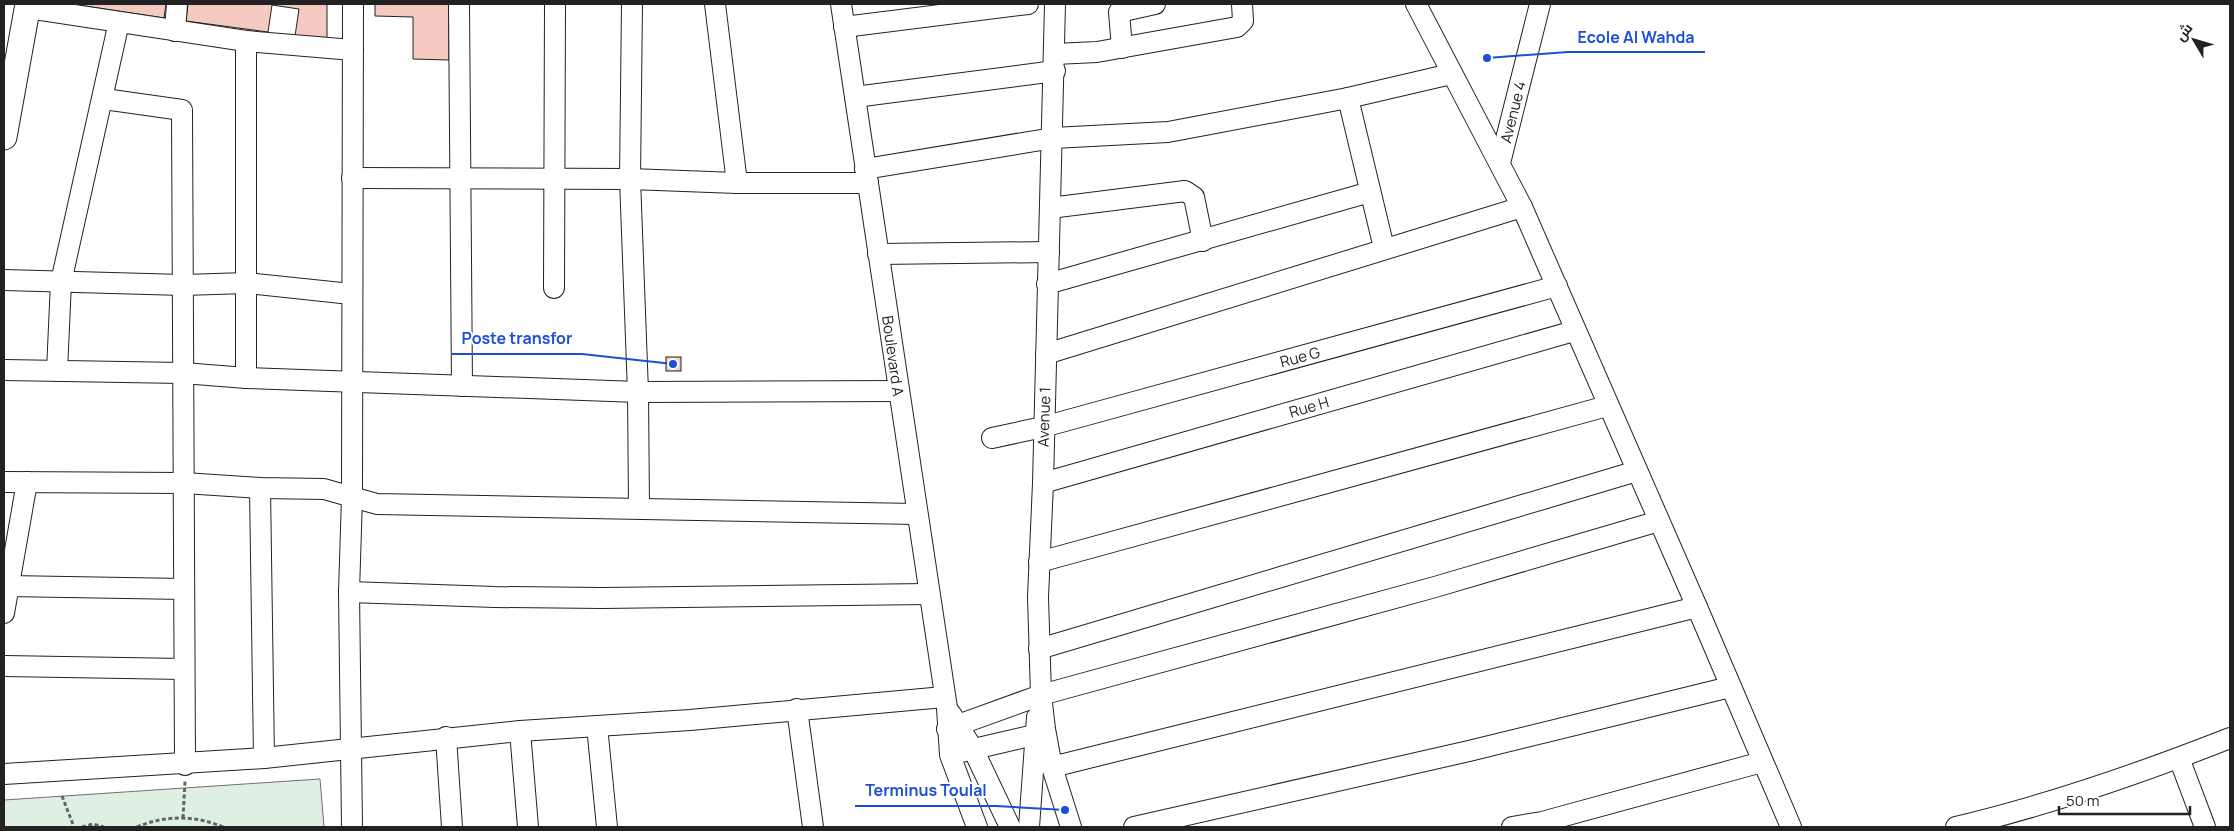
<svg xmlns="http://www.w3.org/2000/svg" width="2234" height="831" font-family="Manrope,Cairo,sans-serif">
<style>
.green{fill:#e0efe3;stroke:#6f6f6f}
.building{fill:#f3c9c0;stroke:#222}
.lines{fill:none;stroke-linecap:round;stroke-linejoin:round}
.minor-casing{stroke:#222;stroke-width:22}
.major-casing{stroke:#222;stroke-width:27}
.path{stroke:#646464;stroke-width:3;stroke-dasharray:4 2.5;stroke-linecap:butt}
.minor{stroke:#fff;stroke-width:20}
.major{stroke:#fff;stroke-width:25}
.labels{text-anchor:middle;dominant-baseline:central;stroke-width:4;stroke-linejoin:round;paint-order:stroke}
.street-label{font-size:15px;fill:#222;stroke:#fff}
.leader{fill:none;stroke:#1d4ed8;stroke-width:2}
.callout-dot{fill:#1d4ed8;stroke:#fff;stroke-width:2}
.callout-label{font-size:16px;text-anchor:middle;font-weight:bold;fill:#1d4ed8;stroke:#fff;stroke-width:4;stroke-linejoin:round;paint-order:stroke}
</style>
<rect width="100%" height="100%" fill="#fff"/>
<path class="green" d="M320 779 324 827H4V800Z"/>
<g class="building">
<path d="M72 4H166L164 18Z"/>
<path d="M188 4H327V41L295 36 299 9 272 5 268 32 186 21Z"/>
<path d="M375 4H449V60L413 59V17L375 16Z"/>
<rect x="666" y="357" width="15" height="14"/>
</g>
<g class="lines">
<g class="minor-casing">
<g id="minor">
<path d="M459 4 462 386"/>
<path d="M632 4 630 179 638 392 639 507"/>
<path d="M715 4 737 183"/>
<path d="M841 4 947 708 950 755 977 827"/>
<path d="M1055 4 1043 483 1038 597 1041 695 1045 729 1052 767 1071 827"/>
<path d="M1416 4 1522 207 1697 607 1791 827"/>
<path d="M28 8 246 41 353 50"/>
<path d="M844 27 1028 4"/>
<path d="M175 31 177 4"/>
<path d="M246 41V378"/>
<path d="M1122 48 1119 12 1155 4"/>
<path d="M1055 54 1097 52 1237 27 1243 21 1242 4"/>
<path d="M855 97 1055 71"/>
<path d="M1348 98 1384 248"/>
<path d="M104 99 182 110 185 765"/>
<path d="M1500 163 1540 4"/>
<path d="M865 169 1053 138 1168 132 1348 98 1451 74"/>
<path d="M352 178 630 179 737 183H868"/>
<path d="M1050 208 1185 191 1194 197 1203 241"/>
<path d="M878 254 1049 252"/>
<path d="M4 280 183 285 247 283 351 294"/>
<path d="M1047 284 1370 192"/>
<path d="M554 288 555 4"/>
<path d="M1046 354 1522 207"/>
<path d="M4 370 183 373 246 378 638 392 899 391"/>
<path d="M57 371 61 282 119 22"/>
<path d="M992 438 1043 427 1557 286"/>
<path d="M4 482 184 483 260 488 324 489 377 504 917 514"/>
<path d="M1043 483 1574 331"/>
<path d="M260 488 264 758"/>
<path d="M1039 562 1607 406"/>
<path d="M8 586 184 589"/>
<path d="M349 592 495 597 602 598 929 594"/>
<path d="M4 613 27 482"/>
<path d="M1039 649 1637 471"/>
<path d="M4 666 184 669"/>
<path d="M797 709 813 827"/>
<path d="M951 714 973 749 1010 827"/>
<path d="M597 726 607 827"/>
<path d="M947 729 1041 695 1435 587 1659 521"/>
<path d="M520 731 528 827"/>
<path d="M446 737 452 827"/>
<path d="M961 752 1034 735 1044 730"/>
<path d="M2179 758 2205 827"/>
<path d="M1052 767 1697 607"/>
<path d="M4 774 264 758 520 731 690 720 944 697"/>
<path d="M352 827 349 592 352 497 353 4"/>
<path d="M1029 827 1037 717"/>
<path d="M1134 827 1469 751 1730 687"/>
<path d="M1512 827 1542 822 1762 762"/>
<path d="M1956 827C2049 805 2141 773 2230 738"/>
</g>
</g>
<g class="major-casing">
<path id="major" d="M4 137 28 4"/>
</g>
<g class="path">
<path d="M62 796 74 827"/>
<path d="M183 818 185 781"/>
<path d="M82 827 93 824 104 827"/>
<path d="M137 827C165 815 195 815 223 827"/>
</g>
<use href="#minor" class="minor"/>
<use href="#major" class="major"/>
</g>
<g class="labels">
<g class="street-label">
<text transform="translate(1513 112) rotate(-76)">Avenue 4</text>
<text transform="translate(893 356) rotate(82)">Boulevard A</text>
<text transform="translate(1300 357) rotate(-15)">Rue G</text>
<text transform="translate(1309 407) rotate(-16)">Rue H</text>
<text transform="translate(1044 417) rotate(-88)">Avenue 1</text>
</g>
</g>
<path class="leader" d="M1487 58L1568 52H1705M673 364L582 354H452M1065 810L996 806H855"/>
<g class="callout-dot">
<circle cx="1487" cy="58" r="5"/>
<circle cx="673" cy="364" r="5"/>
<circle cx="1065" cy="810" r="5"/>
</g>
<g class="callout-label">
<text x="1636" y="43">Ecole Al Wahda</text>
<text x="517" y="344">Poste transfor</text>
<text x="926" y="796">Terminus Toulal</text>
</g>
<rect width="2234" height="831" fill="none" stroke="#222222" stroke-width="10"/>
<g transform="translate(2194 40) rotate(308)" stroke="#ffffff" stroke-width="4" paint-order="stroke">
<path d="M0-4L9 19L0 12L-9 19Z" fill="#222222"/>
<text y="-8" font-size="14" font-weight="bold" text-anchor="middle" fill="#222222">ش</text>
</g>
<path d="M2059 806v8h131v-8" fill="none" stroke="#222222" stroke-width="2.5"/>
<text x="2066" y="806" font-size="15" fill="#222222" stroke="#ffffff" stroke-width="4" paint-order="stroke">50 m</text>
</svg>
